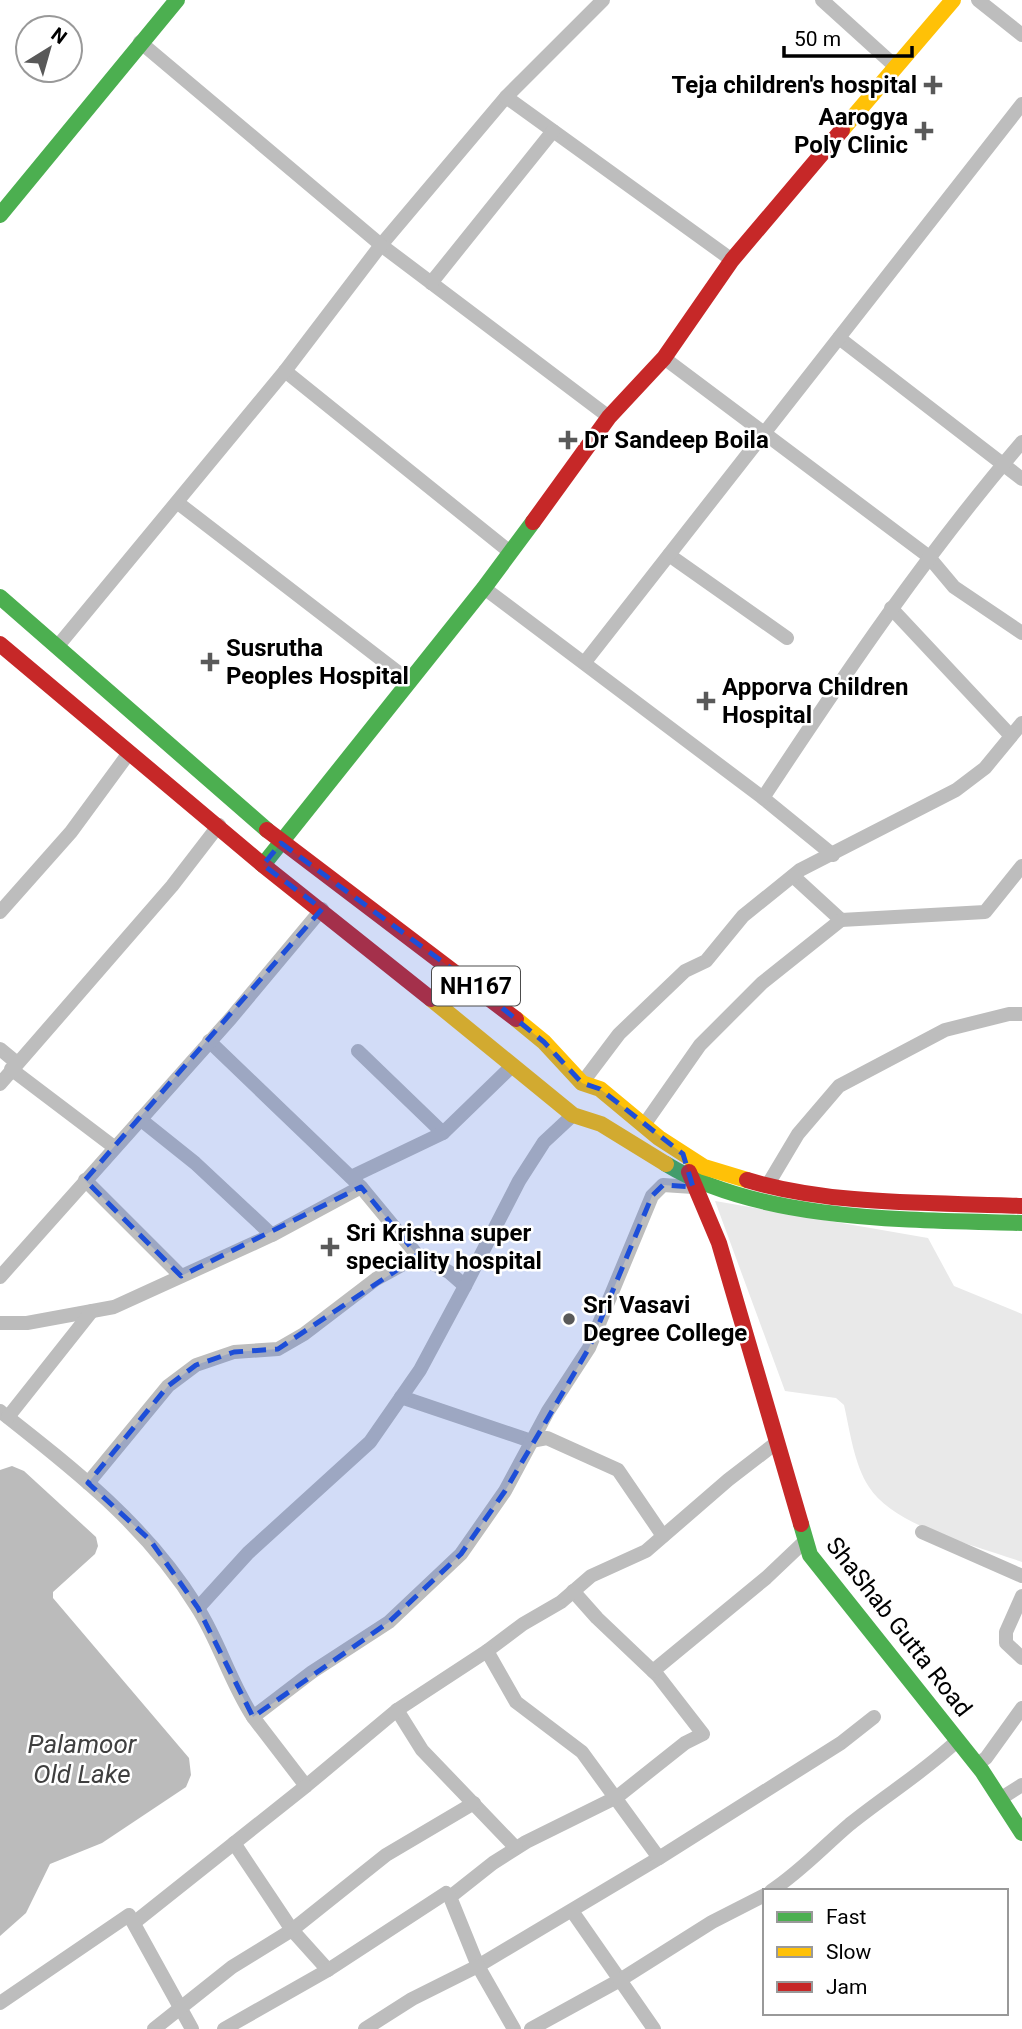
<svg xmlns="http://www.w3.org/2000/svg" width="1022" height="2029" font-family="Roboto,sans-serif">
<style>
.green{fill:#e9e9e9}
.water{fill:#bbb}
.lines{fill:none;stroke-linecap:round;stroke-linejoin:round}
.street{stroke:#bdbdbd;stroke-width:14}
.fast{stroke:#4caf50;stroke-width:16}
.slow{stroke:#ffc107;stroke-width:16}
.jam{stroke:#c62828;stroke-width:16}
.marked{fill:#1d4ed8;fill-opacity:0.2;stroke:#1d4ed8;stroke-width:5;stroke-dasharray:14 9;stroke-linejoin:round}
.poi-dot{fill:#595959;stroke:#fff;stroke-width:2.5}
.labels{text-anchor:middle;dominant-baseline:central;stroke-width:5;stroke-linejoin:round;paint-order:stroke}
.shield{fill:#fff;stroke:#4c4c4c;stroke-width:2}
.shield-label{font-size:23px;font-weight:bold;fill:#000}
.poi-label{font-size:24px;font-weight:bold;fill:#000;stroke:#fff;text-anchor:start}
.street-label{font-size:24px;fill:#000;stroke:#fff}
.water-label{font-size:26px;font-style:italic;fill:#3f3f3f;stroke:#fff}
</style>
<rect width="100%" height="100%" fill="#fff"/>
<path class="green" d="M715 1201 928 1238 954 1286 1022 1314V1562C978 1546 894 1527 869 1487 854 1464 850 1431 844 1405L836 1398 785 1391Z"/>
<path class="water" d="M12 1466 24 1471 96 1537 98 1546 95 1554 53 1592V1598L189 1758 191 1775 186 1787 102 1843 50 1864 26 1913 0 1936V1470Z"/>
<g class="lines">
<g class="street">
<path d="M603 0 506 97 381 245 609 417"/>
<path d="M822 0 896 67"/>
<path d="M978 0 1022 35"/>
<path d="M506 97 732 260"/>
<path d="M431 283 553 131"/>
<path d="M839 338 1022 479"/>
<path d="M664 358 928 556 954 587 1022 633"/>
<path d="M285 371 510 552"/>
<path d="M178 503 408 680"/>
<path d="M669 555 787 638"/>
<path d="M484 588 763 798 833 855"/>
<path d="M891 608 1011 736"/>
<path d="M57 647 285 371 381 245 140 42"/>
<path d="M585 662 1022 104"/>
<path d="M763 798C844 675 926 554 1022 442"/>
<path d="M793 876 841 920 985 912 1022 866"/>
<path d="M0 912 71 832 129 753"/>
<path d="M209 1041 361 1187"/>
<path d="M0 1049 17 1063"/>
<path d="M358 1051 443 1133"/>
<path d="M11 1069 114 1147"/>
<path d="M582 1083 619 1034 685 971 706 961 743 916 800 870 956 790 985 768 1022 723"/>
<path d="M0 1084 172 886 219 825"/>
<path d="M140 1119 195 1163 272 1235"/>
<path d="M644 1125 700 1045 762 983 841 920"/>
<path d="M351 1177 443 1133 511 1067"/>
<path d="M85 1180 181 1276"/>
<path d="M767 1186 798 1134 839 1086 945 1030 1009 1014H1022"/>
<path d="M0 1277 231 1018 322 909"/>
<path d="M0 1323H27L114 1307 272 1235 361 1187 418 1256 449 1272 465 1286 519 1181 544 1142 573 1115"/>
<path d="M401 1397 531 1441 547 1438 618 1470 663 1536"/>
<path d="M0 1411C74 1469 147 1526 197 1607 219 1641 230 1682 253 1717L312 1672 389 1622 461 1554 505 1491 548 1411 589 1348 652 1196 663 1185 693 1187"/>
<path d="M8 1417 92 1311"/>
<path d="M88 1483 168 1386 196 1365 234 1352 278 1349 304 1334 376 1279 418 1256"/>
<path d="M922 1532 1022 1576"/>
<path d="M573 1591 597 1618 658 1676 703 1734 685 1743 617 1797 526 1842 493 1863 450 1897 478 1966 659 1858"/>
<path d="M1022 1596 1006 1632V1643L1022 1658"/>
<path d="M198 1608 248 1553 370 1442 420 1370 465 1286"/>
<path d="M487 1651 523 1624 561 1602 591 1576 646 1551 728 1480 776 1443"/>
<path d="M653 1671 766 1578 805 1541"/>
<path d="M397 1710 422 1750 516 1848"/>
<path d="M253 1717 306 1786 397 1710 487 1651 516 1702 582 1752 659 1858 841 1743 874 1717"/>
<path d="M977 1764 986 1758 1022 1708"/>
<path d="M1000 1799 1022 1785"/>
<path d="M234 1843 292 1930 328 1970"/>
<path d="M771 1891C800 1872 823 1847 850 1824 886 1795 924 1772 958 1740"/>
<path d="M135 1922 306 1786"/>
<path d="M0 2003 129 1915 192 2029"/>
<path d="M154 2029 232 1967 292 1930 386 1855 474 1803"/>
<path d="M224 2029 328 1970 446 1893 450 1897"/>
<path d="M365 2029 412 1999 478 1966 514 2029"/>
<path d="M531 2029 620 1980 572 1911"/>
<path d="M654 2029 620 1980 712 1922 765 1895"/>
</g>
<g class="fast">
<path d="M0 215 177 0"/>
<path d="M0 597 267 830"/>
<path d="M263 865 484 588 533 522"/>
<path d="M666 1164C761 1222 913 1220 1022 1223"/>
<path d="M801 1524 810 1555 982 1771 1022 1833"/>
</g>
<g class="slow">
<path d="M842 130 953 0"/>
<path d="M431 999 573 1115 601 1124 666 1164"/>
<path d="M516 1019 544 1042 582 1083 600 1089 659 1138 704 1167 747 1180"/>
</g>
<g class="jam">
<path d="M533 522 609 417 664 358 732 260 842 130"/>
<path d="M0 644 263 865 431 999"/>
<path d="M267 830 516 1019"/>
<path d="M689 1172 719 1243 801 1524"/>
<path d="M747 1180C834 1206 932 1202 1022 1206"/>
</g>
</g>
<path class="marked" d="M281 843 474 985 544 1042 582 1083 600 1089 683 1154 693 1187 663 1185 652 1196 589 1348 505 1491 461 1554 389 1622 253 1717 198 1608 150 1540 88 1483 168 1386 196 1365 234 1352 278 1349 418 1256 361 1187 181 1276 85 1180 322 909 263 865Z"/>
<g class="poi-dot">
<path d="M929.5 74.5h7v7h7v7h-7v7h-7v-7h-7v-7h7z"/>
<path d="M920.5 120.5h7v7h7v7h-7v7h-7v-7h-7v-7h7z"/>
<path d="M564.5 429.5h7v7h7v7h-7v7h-7v-7h-7v-7h7z"/>
<path d="M206.5 651.5h7v7h7v7h-7v7h-7v-7h-7v-7h7z"/>
<path d="M702.5 690.5h7v7h7v7h-7v7h-7v-7h-7v-7h7z"/>
<path d="M326.5 1236.5h7v7h7v7h-7v7h-7v-7h-7v-7h7z"/>
<circle cx="569" cy="1319" r="7"/>
</g>
<g class="labels">
<rect class="shield" x="432" y="966.5" width="88" height="39" rx="5"/>
<g class="shield-label">
<text x="476" y="986">NH167</text>
</g>
<g class="poi-label">
<text x="917" y="85" text-anchor="end">Teja children's hospital</text>
<text x="908" y="117" text-anchor="end">Aarogya<tspan x="908" dy="28">Poly Clinic</tspan></text>
<text x="584" y="440">Dr Sandeep Boila</text>
<text x="226" y="648">Susrutha<tspan x="226" dy="28">Peoples Hospital</tspan></text>
<text x="722" y="687">Apporva Children<tspan x="722" dy="28">Hospital</tspan></text>
<text x="346" y="1233">Sri Krishna super<tspan x="346" dy="28">speciality hospital</tspan></text>
<text x="583" y="1305">Sri Vasavi<tspan x="583" dy="28">Degree College</tspan></text>
</g>
<g class="street-label">
<text transform="translate(899 1627) rotate(52)">ShaShab Gutta Road</text>
</g>
<g class="water-label">
<text x="82" y="1744">Palamoor<tspan x="82" dy="30">Old Lake</tspan></text>
</g>
</g>
<rect x="763" y="1889" width="245" height="126" fill="#ffffff" stroke="#999999" stroke-width="2"/>
<rect x="777" y="1912" width="35" height="10" fill="#4caf50" stroke="#999999" stroke-width="2"/>
<text x="826" y="1924" font-size="21" fill="#000000">Fast</text>
<rect x="777" y="1947" width="35" height="10" fill="#ffc107" stroke="#999999" stroke-width="2"/>
<text x="826" y="1959" font-size="21" fill="#000000">Slow</text>
<rect x="777" y="1982" width="35" height="10" fill="#c62828" stroke="#999999" stroke-width="2"/>
<text x="826" y="1994" font-size="21" fill="#000000">Jam</text>
<g transform="translate(49 49) rotate(37)"><circle r="33" fill="#ffffff" stroke="#999999" stroke-width="2"/>
<path d="M0-5L12 26L0 18L-12 26Z" fill="#595959"/>
<text y="-10" font-size="19" font-weight="bold" text-anchor="middle" fill="#000000">N</text>
</g>
<path d="M784 46v10h128v-10" fill="none" stroke="#000000" stroke-width="3.5"/>
<text x="794" y="46" font-size="21" fill="#000000" stroke="#ffffff" stroke-width="5" paint-order="stroke">50 m</text>
</svg>
